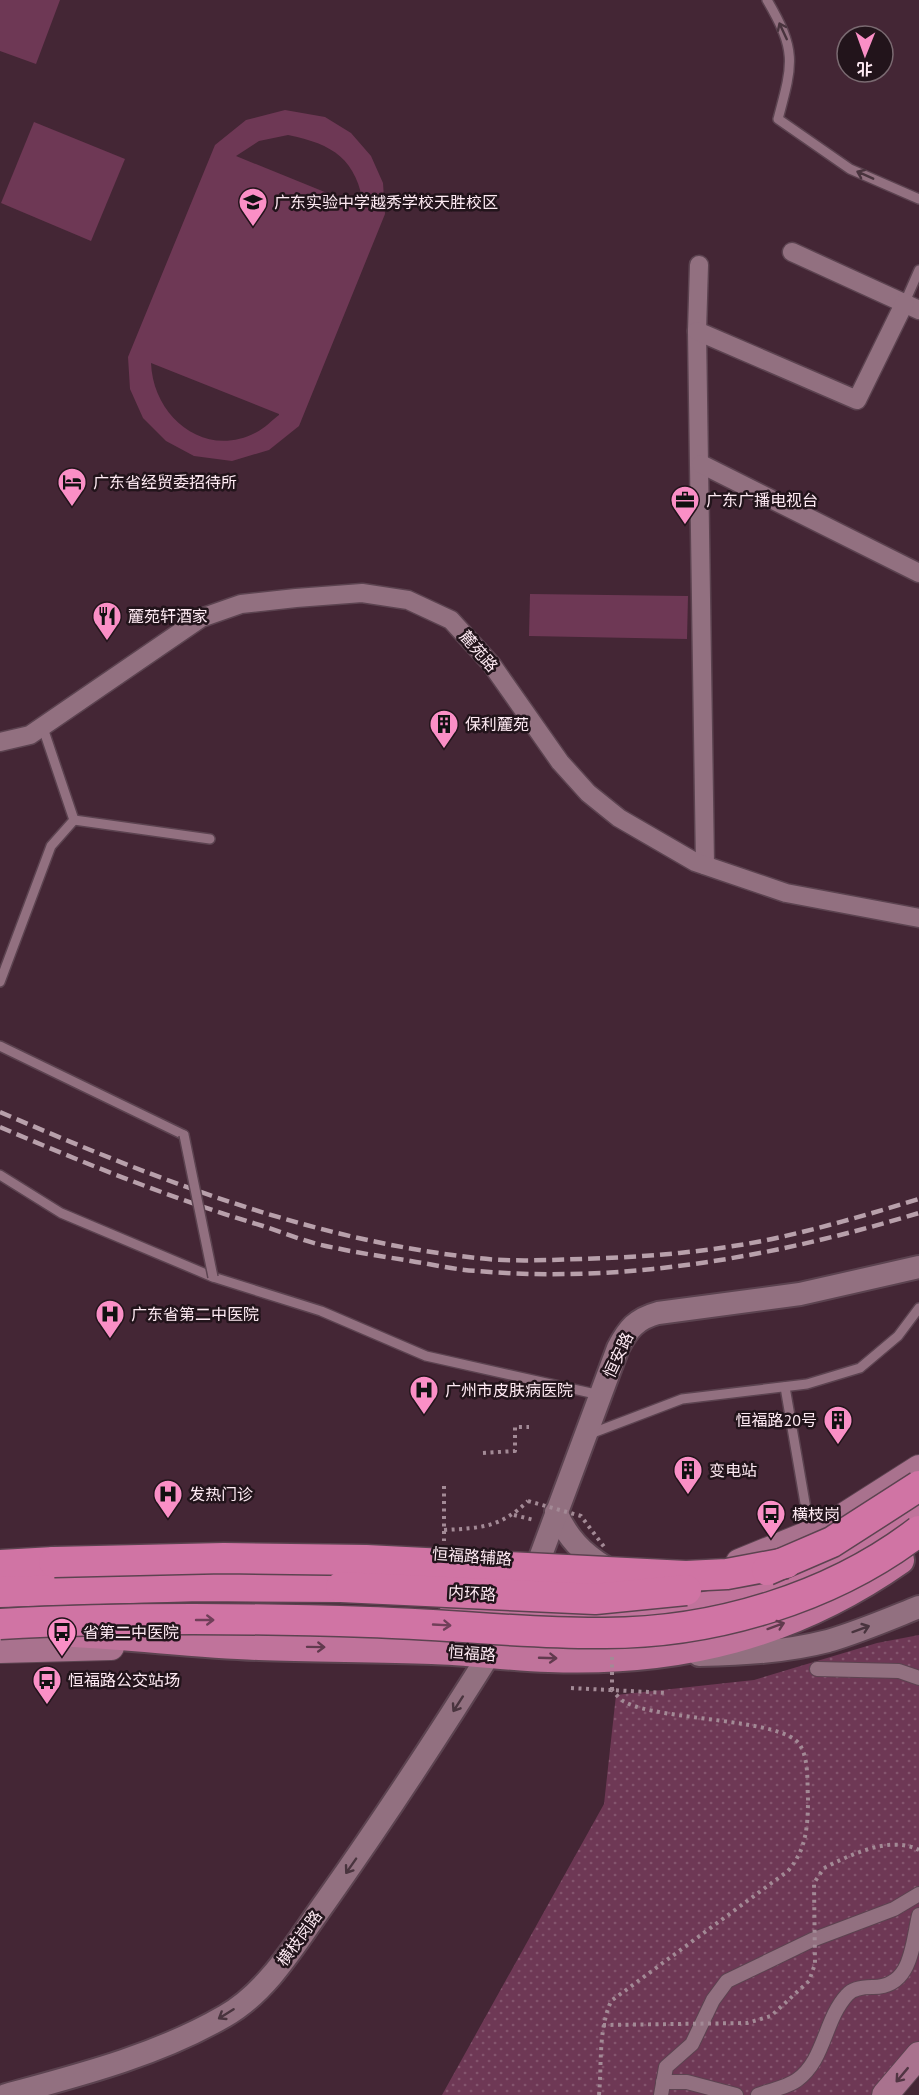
<svg xmlns="http://www.w3.org/2000/svg" width="919" height="2095" font-family="'PT Sans','Noto Sans SC',sans-serif">
<style>
.park{fill:url(#park-dots)}
.pitch{fill:#6e3855;fill-rule:evenodd}
.lines{fill:none;stroke-linecap:round;stroke-linejoin:round}
.service-casing{stroke:#5c4350;stroke-width:12}
.pedestrian-casing{stroke:#5c4350;stroke-width:16}
.minor-casing{stroke:#5c4350;stroke-width:21}
.tertiary-casing{stroke:#5c4350;stroke-width:26}
.secondary-casing{stroke:#5c4350;stroke-width:28}
.primary-casing{stroke:#5c4350;stroke-width:32}
.trunk-casing{stroke:#5c4350;stroke-width:33}
.path{stroke:#a38a96;stroke-width:4;stroke-dasharray:3 4.5;stroke-linecap:butt}
.service{stroke:#927080;stroke-width:9}
.pedestrian{stroke:#927080;stroke-width:14}
.minor{stroke:#927080;stroke-width:18}
.tertiary{stroke:#927080;stroke-width:22}
.secondary{stroke:#a9728e;stroke-width:26}
.primary{stroke:#c0739b;stroke-width:28}
.trunk{stroke:#d074a4;stroke-width:30}
.rail{stroke:#b8a0ab;stroke-width:4.5;stroke-dasharray:12 6;stroke-linecap:butt}
.service-bridge-casing{stroke:#5c4350;stroke-width:12;stroke-linecap:butt}
.trunk-bridge-casing{stroke:#5c4350;stroke-width:33;stroke-linecap:butt}
.path-bridge{stroke:#a38a96;stroke-width:4;stroke-dasharray:3 4.5;stroke-linecap:butt}
.service-bridge{stroke:#927080;stroke-width:9}
.trunk-bridge{stroke:#d074a4;stroke-width:30}
.oneway{stroke:#49343e}
.oneway2{stroke:#703f59}
.oneway3{stroke:#613a4e}
.oneway4{stroke:#513543}
.labels{text-anchor:middle;dominant-baseline:central;stroke-width:5;stroke-linejoin:round;paint-order:stroke}
.poi-label{font-size:16px;fill:#feeaf3;stroke:#22141b;text-anchor:start}
.street-label{font-size:16px;fill:#feeaf3;stroke:#22141b}
</style>
<defs>
<pattern id="park-dots" width="8" height="8" patternUnits="userSpaceOnUse" patternTransform="scale(1.5)"><rect width="8" height="8" fill="#6e3855"/><path d="M2 2h.1M6 6h.1" fill="none" stroke="#84556e" stroke-width="1.8" stroke-linecap="round"/></pattern>
</defs>
<rect width="100%" height="100%" fill="#442635"/>
<path class="park" d="M919 1635V2067L896 2095H442L604 1804 616 1695 754 1680 877 1643Z"/>
<g class="pitch">
<path d="M0 0H60L36 64 0 51Z"/>
<path d="M285 110 325 117 351 133 371 156 383 183 385 214 299 426 269 450 232 461 194 456 166 441 143 418 130 389 128 357 215 145 246 120ZM288 135C333 144 357 159 364 208L236 156 259 141ZM151 363 279 414V415C272 420 265 428 257 432 205 460 153 417 151 363Z"/>
<path d="M34 122 125 159 91 241 1 203Z"/>
<path d="M530 594 688 596 687 639 529 636Z"/>
</g>
<g class="lines">
<g class="service-casing">
<g id="service">
<path d="M767 0C797 51 793 63 778 119L850 169 919 199"/>
<path d="M905 302 919 270"/>
<path d="M43 728 74 820"/>
<path d="M74 820 210 839"/>
<path d="M0 982 51 846 74 820"/>
<path d="M0 1046 184 1135"/>
<path d="M0 1175 61 1213 213 1277 321 1311 426 1356 600 1395"/>
<path d="M785 1387 810 1532"/>
<path d="M590 1434 682 1399 807 1384 860 1368 898 1336 919 1308"/>
</g>
</g>
<g class="pedestrian-casing">
<g id="pedestrian">
<path d="M817 1669 899 1671 919 1678"/>
<path d="M663 2082H687L736 2095"/>
<path d="M661 2095 666 2067 692 2044 713 2000 727 1981 812 1940 894 1909 919 1894"/>
<path d="M758 2095C770 2090 786 2088 797 2080 825 2060 824 2020 847 1995 853 1988 864 1987 872 1987 912 1988 912 1945 919 1915"/>
</g>
</g>
<g class="minor-casing">
<g id="minor">
<path d="M792 252 919 310"/>
<path d="M699 265 697 331 705 865"/>
<path d="M697 331 857 400 905 302"/>
<path d="M701 464 919 573"/>
<path d="M0 742 30 735 201 618 241 604 296 598 362 593 408 600 451 620 492 665 560 762 588 793 619 818 695 862 786 893 919 918"/>
</g>
</g>
<g class="tertiary-casing">
<g id="tertiary">
<path d="M556 1512C567 1537 582 1553 605 1567"/>
<path d="M531 1582 618 1348C628 1329 636 1319 658 1313L800 1294 919 1267"/>
<path d="M699 1655C743 1654 785 1652 828 1641 859 1632 889 1619 919 1607"/>
<path d="M6 2095C80 2075 158 2055 225 2016 269 1991 297 1941 326 1901 386 1816 442 1730 497 1642"/>
</g>
</g>
<g class="secondary-casing">
<g id="secondary">
<path d="M739 1562 828 1526 919 1468"/>
<path d="M0 1650 111 1647"/>
<path d="M885 2095 919 2055"/>
</g>
</g>
<g class="primary-casing">
<g id="primary">
<path d="M454 1606C517 1611 582 1617 646 1613 745 1607 842 1570 919 1508"/>
<path d="M74 1633C136 1636 198 1644 259 1646 317 1648 374 1648 432 1650 471 1651 510 1657 549 1658 679 1663 793 1635 900 1560"/>
</g>
</g>
<g class="trunk-casing">
<g id="trunk">
<path d="M0 1565 54 1562"/>
<path d="M0 1592 200 1586 341 1587"/>
</g>
</g>
<g class="path">
<path d="M483 1453 515 1451V1427H529"/>
<path d="M444 1486V1541"/>
<path d="M514 1515 534 1520"/>
<path d="M444 1530C480 1528 500 1528 528 1501"/>
<path d="M571 1688 668 1693"/>
<path d="M824 1868C850 1855 890 1835 919 1850"/>
<path d="M599 2095C602 2062 598 2032 611 2001L788 1871C806 1850 808 1827 808 1799 807 1782 809 1760 800 1745 784 1718 659 1721 625 1702 620 1700 616 1694 612 1690"/>
</g>
<use href="#service" class="service"/>
<use href="#pedestrian" class="pedestrian"/>
<use href="#minor" class="minor"/>
<use href="#tertiary" class="tertiary"/>
<use href="#secondary" class="secondary"/>
<use href="#primary" class="primary"/>
<use href="#trunk" class="trunk"/>
<g class="rail">
<path d="M0 1112C153 1178 310 1240 477 1258 511 1262 547 1260 582 1259 645 1257 710 1252 772 1239 822 1228 870 1214 919 1199"/>
<path d="M0 1127C86 1164 173 1199 263 1226 287 1234 311 1244 336 1248 362 1254 389 1257 416 1262 436 1265 457 1270 477 1271 627 1284 777 1256 919 1213"/>
</g>
<g class="service-bridge-casing">
<path id="service-bridge" d="M184 1135 213 1277"/>
</g>
<g class="trunk-bridge-casing">
<g id="trunk-bridge">
<path d="M54 1562 224 1558 366 1560 686 1576 727 1574 786 1563"/>
<path d="M767 1570 832 1542 919 1486"/>
<path d="M341 1587 595 1599 686 1590"/>
<path d="M0 1624C122 1617 246 1618 369 1622 447 1624 526 1634 605 1633 714 1633 832 1598 919 1531"/>
</g>
</g>
<g class="path-bridge">
<path d="M528 1501 581 1516 605 1548"/>
<path d="M612 1690V1656"/>
<path d="M603 2025 747 2023 771 2016 809 1981 815 1964 814 1883 824 1868"/>
</g>
<use href="#service-bridge" class="service-bridge"/>
<use href="#trunk-bridge" class="trunk-bridge"/>
</g>
<defs><path id="oneway-shaft" d="M-6 0H5M1.5-3L5.5 0L1.5 3" fill="none" stroke-width="1.6" stroke-linecap="round" stroke-linejoin="round" transform="scale(1.5)"/></defs>
<g class="oneway">
<use href="#oneway-shaft" transform="translate(783 31) rotate(-115)"/>
<use href="#oneway-shaft" transform="translate(865 175) rotate(-156)"/>
<use href="#oneway-shaft" transform="translate(861 1629) rotate(-20)"/>
<use href="#oneway-shaft" transform="translate(458 1704) rotate(123)"/>
<use href="#oneway-shaft" transform="translate(351 1866) rotate(125)"/>
<use href="#oneway-shaft" transform="translate(226 2014) rotate(148)"/>
</g>
<g class="oneway2">
<use href="#oneway-shaft" transform="translate(205 1620)"/>
<use href="#oneway-shaft" transform="translate(442 1625) rotate(3)"/>
</g>
<g class="oneway3">
<use href="#oneway-shaft" transform="translate(776 1626) rotate(-20)"/>
<use href="#oneway-shaft" transform="translate(316 1647) rotate(1)"/>
<use href="#oneway-shaft" transform="translate(548 1658) rotate(2)"/>
</g>
<use class="oneway4" href="#oneway-shaft" transform="translate(902 2075) rotate(130)"/>
<defs>
<g id="school-pin" transform="scale(1.5)"><path d="M0 17L-7.5 6A9.5 9.5 0 1 1 7.5 6Z" fill="#fa8fc6" stroke="#22141b"/><path d="M0-5L7-2L0 1L-7-2ZM-4 1L0 2.5L4 1V4Q0 6-4 4Z" fill="#111"/></g>
<g id="hotel-pin" transform="scale(1.5)"><path d="M0 17L-7.5 6A9.5 9.5 0 1 1 7.5 6Z" fill="#fa8fc6" stroke="#22141b"/><path d="M-6-4.5h1.5V1H6V5H4.5V3h-9V5H-6ZM-4 0a1.8 1.8 0 1 1 3.6 0ZM.5 0V-2.5h3Q6-2.5 6 0Z" fill="#111"/></g>
<g id="office-pin" transform="scale(1.5)"><path d="M0 17L-7.5 6A9.5 9.5 0 1 1 7.5 6Z" fill="#fa8fc6" stroke="#22141b"/><path d="M-6-3h4V-5.5h4V-3h4V5H-6ZM-1-4.5V-3h2v-1.5ZM-6 0V1H6V0Z" fill="#111"/></g>
<g id="restaurant-pin" transform="scale(1.5)"><path d="M0 17L-7.5 6A9.5 9.5 0 1 1 7.5 6Z" fill="#fa8fc6" stroke="#22141b"/><path d="M-5-6h1v4h1v-4h1v4h1v-4h1v5L-1.5 .5V6h-2V.5L-5-1ZM5-6V6H3V1.5H1.5Q1.5-4 5-6Z" fill="#111"/></g>
<g id="building-pin" transform="scale(1.5)"><path d="M0 17L-7.5 6A9.5 9.5 0 1 1 7.5 6Z" fill="#fa8fc6" stroke="#22141b"/><path d="M-4-6H4V6H1V3H-1V6H-4ZM-2.5-4.3h1.7v1.8h-1.7ZM.8-4.3h1.7v1.8H.8ZM-2.5-1h1.7V.8h-1.7ZM.8-1h1.7V.8H.8Z" fill="#111"/></g>
<g id="hospital-pin" transform="scale(1.5)"><path d="M0 17L-7.5 6A9.5 9.5 0 1 1 7.5 6Z" fill="#fa8fc6" stroke="#22141b"/><path d="M-5-5h3v3.5h4V-5h3V5h-3V1.5h-4V5h-3Z" fill="#111"/></g>
<g id="bus-pin" transform="scale(1.5)"><path d="M0 17L-7.5 6A9.5 9.5 0 1 1 7.5 6Z" fill="#fa8fc6" stroke="#22141b"/><path d="M-5-6H5V4H4V6H2V4H-2V6H-4V4H-5ZM-3.5-4V0h7V-4ZM-3.5 1.2v1.5H-2V1.2ZM2 1.2v1.5H3.5V1.2Z" fill="#111"/></g>
</defs>
<g fill-rule="evenodd">
<use href="#school-pin" x="253" y="202"/>
<use href="#hotel-pin" x="72" y="482"/>
<use href="#office-pin" x="685" y="500"/>
<use href="#restaurant-pin" x="107" y="616"/>
<use href="#building-pin" x="444" y="724"/>
<use href="#hospital-pin" x="110" y="1314"/>
<use href="#hospital-pin" x="424" y="1390"/>
<use href="#building-pin" x="838" y="1420"/>
<use href="#building-pin" x="688" y="1470"/>
<use href="#hospital-pin" x="168" y="1494"/>
<use href="#bus-pin" x="771" y="1514"/>
<use href="#bus-pin" x="62" y="1632"/>
<use href="#bus-pin" x="47" y="1680"/>
</g>
<g class="labels">
<g class="poi-label">
<text x="274" y="202">广东实验中学越秀学校天胜校区</text>
<text x="93" y="482">广东省经贸委招待所</text>
<text x="706" y="500">广东广播电视台</text>
<text x="128" y="616">麓苑轩酒家</text>
<text x="465" y="724">保利麓苑</text>
<text x="131" y="1314">广东省第二中医院</text>
<text x="445" y="1390">广州市皮肤病医院</text>
<text x="817" y="1420" text-anchor="end">恒福路20号</text>
<text x="709" y="1470">变电站</text>
<text x="189" y="1494">发热门诊</text>
<text x="792" y="1514">横枝岗</text>
<text x="83" y="1632">省第二中医院</text>
<text x="68" y="1680">恒福路公交站场</text>
</g>
<g class="street-label">
<text transform="translate(479 651) rotate(49)">麓苑路</text>
<text transform="translate(618 1355) rotate(-65)">恒安路</text>
<text transform="translate(472 1556) rotate(4)">恒福路辅路</text>
<text transform="translate(472 1593) rotate(3)">内环路</text>
<text transform="translate(472 1653) rotate(4)">恒福路</text>
<text transform="translate(299 1938) rotate(-54)">横枝岗路</text>
</g>
</g>
<g transform="translate(865 54) rotate(181)"><circle r="28" fill="#22141b" stroke="#7a6a71" stroke-width="1.5"/>
<path d="M0-4.5L10 22L0 15L-10 22Z" fill="#fa8fc6"/>
<text y="-9" font-size="16" font-weight="bold" text-anchor="middle" fill="#feeaf3">北</text>
</g>
</svg>
